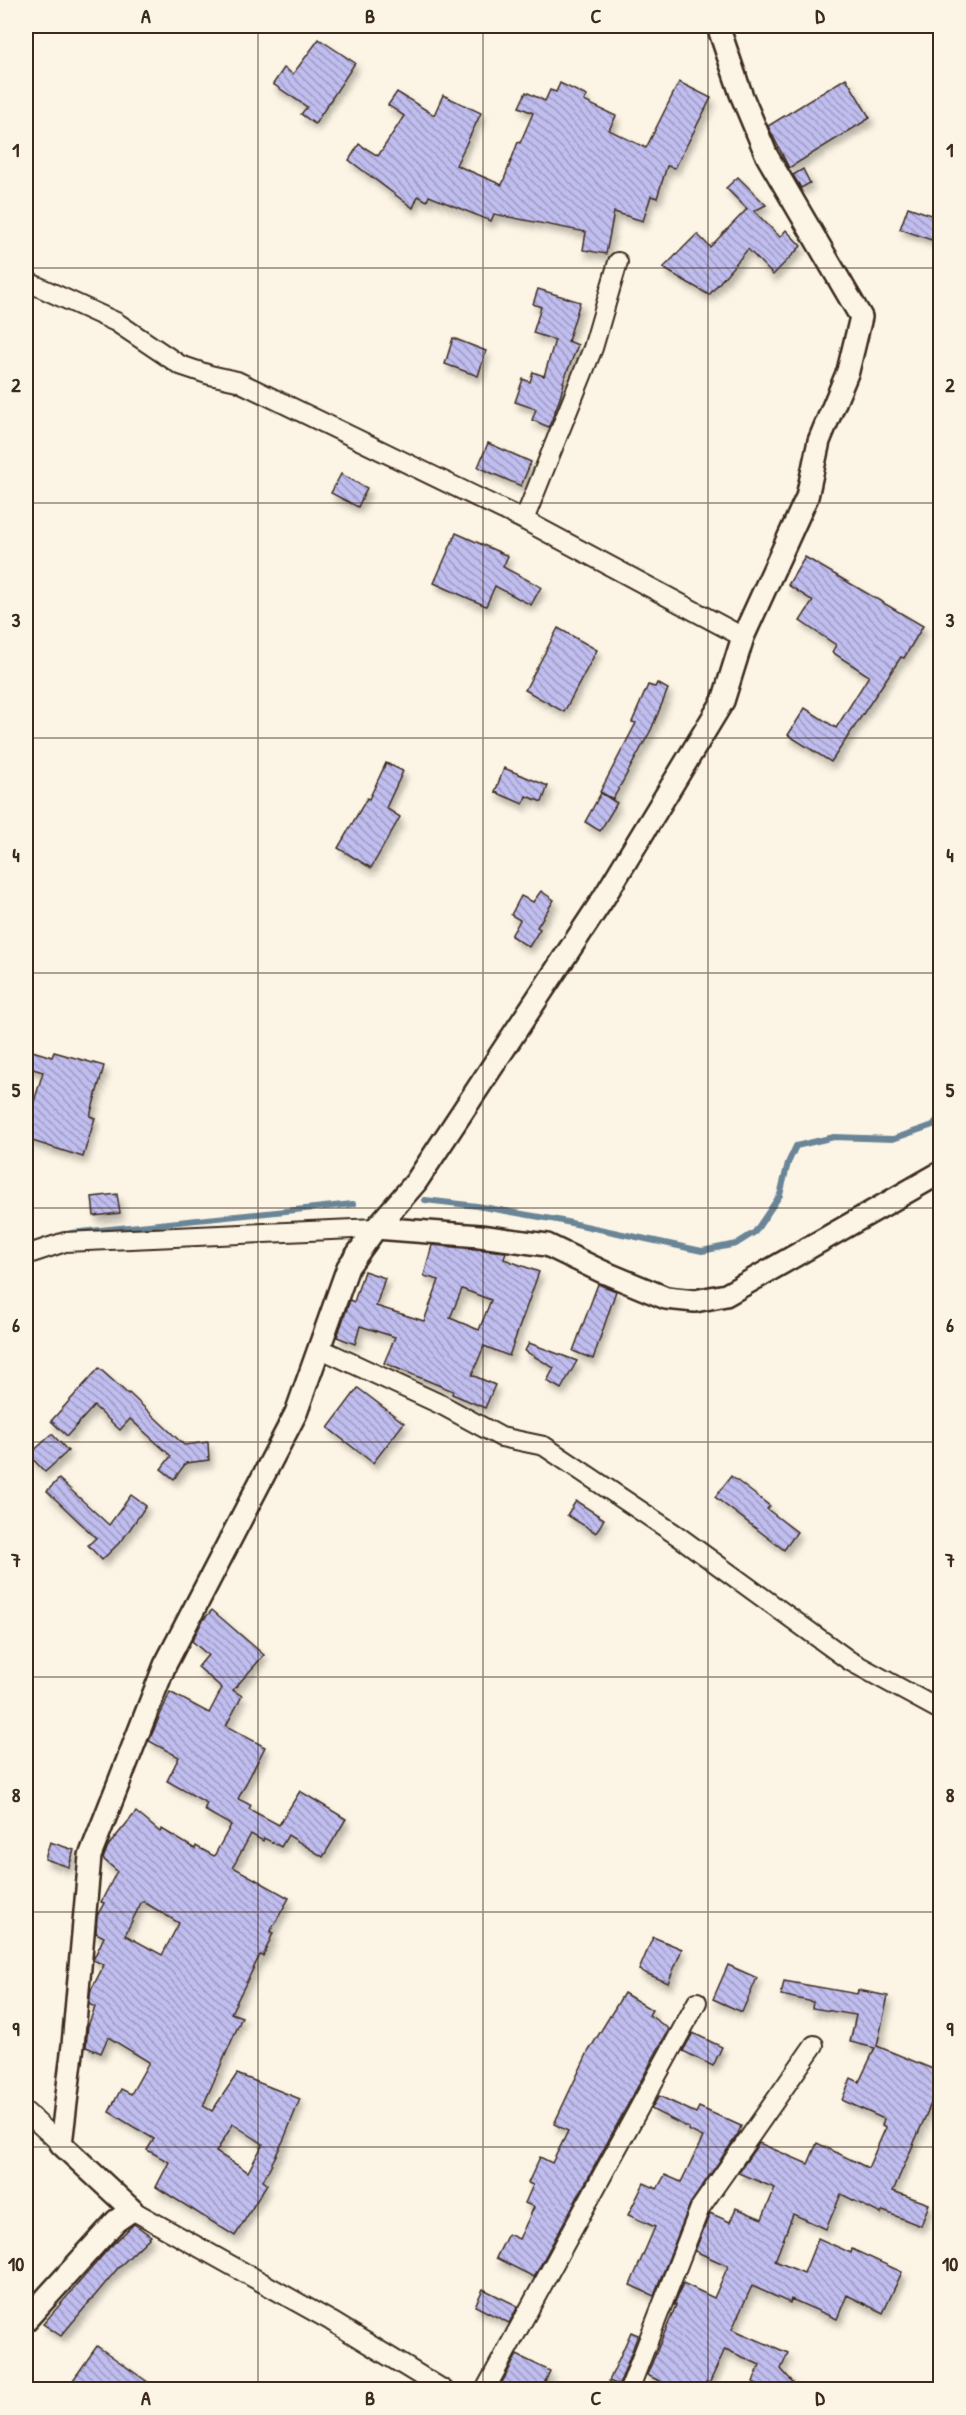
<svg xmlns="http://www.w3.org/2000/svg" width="966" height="2415" font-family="'Patrick Hand',sans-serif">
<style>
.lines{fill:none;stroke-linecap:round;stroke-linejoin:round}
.stream{stroke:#6a8597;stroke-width:6}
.building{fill:url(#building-back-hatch);stroke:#3b2a1e;stroke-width:1.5;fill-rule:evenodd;filter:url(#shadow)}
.minor-casing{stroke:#3b2a1e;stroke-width:22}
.tertiary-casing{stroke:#3b2a1e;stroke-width:26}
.minor{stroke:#fcf5e5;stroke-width:18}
.tertiary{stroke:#fcf5e5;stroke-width:21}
.grid{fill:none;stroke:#3b2a1e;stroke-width:1.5;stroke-opacity:0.55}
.neatline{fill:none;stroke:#3b2a1e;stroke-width:2}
.grid-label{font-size:20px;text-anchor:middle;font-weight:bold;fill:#3b2a1e}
</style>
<defs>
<pattern id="building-back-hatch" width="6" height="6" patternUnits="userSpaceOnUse" patternTransform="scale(1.5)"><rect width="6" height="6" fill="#c0bdef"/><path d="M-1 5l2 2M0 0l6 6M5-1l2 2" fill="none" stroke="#9d9ac1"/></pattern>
<filter id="shadow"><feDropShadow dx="3.5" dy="6" stdDeviation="3" flood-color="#0004"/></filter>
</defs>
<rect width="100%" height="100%" fill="#fcf5e5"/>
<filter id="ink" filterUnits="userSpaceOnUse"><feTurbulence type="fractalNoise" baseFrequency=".0167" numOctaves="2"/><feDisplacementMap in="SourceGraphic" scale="12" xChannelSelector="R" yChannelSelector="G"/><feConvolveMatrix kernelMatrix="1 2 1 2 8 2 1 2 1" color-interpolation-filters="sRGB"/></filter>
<g filter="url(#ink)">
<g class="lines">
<g class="stream">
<path d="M425 1200 477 1206 557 1220 702 1251 736 1244 755 1232 780 1195 788 1163 796 1146 834 1137 893 1139 933 1125 940 1116"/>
<path d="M71 1233 353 1204"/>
</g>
</g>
<g class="building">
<path d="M319 39 355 63 315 124 301 114 307 107 273 84 284 68 293 74Z"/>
<path d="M846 78 870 118 789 168 768 126Z"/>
<path d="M679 82 711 98 675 168 667 166 657 198 651 196 643 221 614 212 606 254 583 250 586 232 494 214 491 221 429 196 427 201 418 196 413 208 349 160 359 144 378 156 404 116 388 105 397 92 434 115 443 95 481 113 456 165 502 185 518 142 520 143 533 113 519 107 526 92 545 101 550 90 556 92 560 83 587 96 584 101 616 116 609 130 646 148Z"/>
<path d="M803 169 810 183 801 188 793 175Z"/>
<path d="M738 177 766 205 754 211 780 237 786 230 801 246 773 275 748 249 709 295 663 268 697 234 710 247 747 209 726 188Z"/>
<path d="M908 207 940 218V243L900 229Z"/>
<path d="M538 289 580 302 568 341 578 345 563 382 564 383 560 398 549 427 532 420 536 409 515 402 523 379 530 382 533 372 544 376 555 340 533 333 541 307 533 304Z"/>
<path d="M453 338 486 351 478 376 445 364Z"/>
<path d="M488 443 531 462 521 486 478 467Z"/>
<path d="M341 474 367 488 358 507 331 493Z"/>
<path d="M456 533 508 556 503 567 541 587 531 605 495 586 486 606 434 583Z"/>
<path d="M805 557 923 626 904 658 901 657 831 762 788 735 805 708 836 728 869 676 832 652 836 645 800 621 813 601 788 585Z"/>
<path d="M558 628 597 650 564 712 525 690Z"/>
<path d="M657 683 668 689 651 730 613 799 600 792 636 723 632 722 648 685 655 687Z"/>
<path d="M386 763 403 771 386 808 400 817 371 868 338 848 367 798 369 799Z"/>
<path d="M504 768 548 786 542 802 526 796 523 804 495 792Z"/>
<path d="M601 793 617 803 600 831 585 822Z"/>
<path d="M541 891 554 900 537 927 540 929 529 947 511 936 520 920 511 915 521 896 533 902Z"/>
<path d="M26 1049 52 1057 54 1052 104 1066 90 1116 95 1118 83 1157 26 1139V1102L33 1105 43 1072 26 1067Z"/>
<path d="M117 1194 120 1213 94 1216 92 1197Z"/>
<path d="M432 1245 506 1252 504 1259 539 1272 509 1356 484 1346 472 1375 495 1385 485 1408 452 1394 453 1391 384 1363 395 1337 360 1326 355 1344 337 1337 350 1300 354 1302 364 1271 385 1278 376 1306 424 1321 439 1280 424 1276ZM462 1289 491 1300 479 1330 450 1318Z"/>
<path d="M598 1284 616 1291 593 1359 573 1351Z"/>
<path d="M529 1343 577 1361 561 1389 547 1381 554 1368 525 1351Z"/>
<path d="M99 1368 128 1394 129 1393 184 1445 208 1442 209 1460 186 1463 174 1479 161 1469 171 1456 130 1419 120 1430 94 1406 67 1436 51 1421Z"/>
<path d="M358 1388 404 1423 373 1463 328 1428Z"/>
<path d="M52 1434 68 1451 45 1472 29 1455Z"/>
<path d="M731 1476 770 1506 767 1509 797 1532 784 1550 715 1497Z"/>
<path d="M59 1479 109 1525 131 1495 146 1506 123 1539 102 1560 88 1545 96 1538 47 1491Z"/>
<path d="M576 1501 604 1519 596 1533 567 1515Z"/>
<path d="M212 1610 264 1655 233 1690 242 1696 226 1726 265 1747 238 1799 251 1805 249 1809 279 1825 300 1791 346 1819 323 1857 288 1835 281 1847 264 1838 263 1841 251 1834 233 1867 289 1898 270 1932 273 1933 263 1956 260 1955 231 2013 242 2017 203 2106 212 2111 237 2074 300 2099 284 2139 263 2181 267 2184 235 2236 156 2187 169 2162 147 2150 154 2139 109 2112 121 2089 131 2094 149 2062 108 2037 101 2053 86 2047 88 2026 95 2007 89 2004 91 1990 104 1965 93 1960 104 1937 96 1933 97 1916 104 1903 101 1902 117 1871 103 1859 108 1846 136 1812 160 1832 162 1829 195 1849 196 1846 214 1856 231 1825 204 1810 207 1803 167 1781 179 1757 149 1741 170 1692 209 1713 222 1688 198 1667 208 1655 192 1641 203 1620ZM142 1901 179 1923 162 1955 125 1935ZM233 2124 263 2144 248 2172 216 2152Z"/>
<path d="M50 1842 74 1850 69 1867 45 1859Z"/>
<path d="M653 1937 682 1949 668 1983 639 1970Z"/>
<path d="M728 1965 757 1978 742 2012 713 1999Z"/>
<path d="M784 1981 857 1994 858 1990 888 1996 877 2046 940 2072V2083L893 2191 929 2204 921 2226 883 2211 881 2214 841 2194 826 2229 793 2214 775 2261 804 2273 818 2238 851 2253 852 2249 902 2272 883 2313 847 2295 837 2319 791 2299 790 2303 752 2286 732 2329 788 2353 781 2369 800 2390H769L753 2382 760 2365 725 2349 709 2384 706 2382 703 2390H679L647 2375 676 2305H674L683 2283 714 2298 728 2266 695 2251 710 2213 730 2222 736 2208 762 2219 775 2188 738 2173 759 2143 808 2164 817 2143 868 2168 886 2127 882 2125 884 2119 842 2100 851 2078 859 2082 875 2048 850 2042 856 2015 812 2008 813 2002 781 1995Z"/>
<path d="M624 1993 652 2010 649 2015 669 2029 534 2277 496 2258 508 2234 519 2239 534 2207 525 2203 533 2185 528 2183 540 2157 552 2163 568 2131 554 2124 588 2052Z"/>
<path d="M693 2033 722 2047 713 2066 683 2051Z"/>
<path d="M659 2096 696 2113 699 2107 741 2126 738 2134 690 2204 654 2296 630 2285 655 2227 628 2215 644 2183 657 2189 665 2175 681 2182 703 2137 688 2130 689 2128 651 2109Z"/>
<path d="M134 2224 151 2236 118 2268 61 2336 43 2324 109 2248Z"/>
<path d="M483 2289 518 2306 509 2323 475 2306Z"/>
<path d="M631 2332 638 2335 619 2385 609 2381Z"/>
<path d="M97 2346 159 2390H66Z"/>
<path d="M517 2355 550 2371 541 2390H498Z"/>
</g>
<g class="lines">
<g class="minor-casing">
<g id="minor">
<path d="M26 281 116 322 180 365 210 375 237 381 524 520 743 637"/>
<path d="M524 520 593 348 618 262"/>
<path d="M26 1255 65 1242 376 1228"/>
<path d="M319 1348 442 1405 501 1437 544 1446 678 1536 850 1661 940 1710"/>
<path d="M26 2112 61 2144"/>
<path d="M132 2210 331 2321 444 2390"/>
<path d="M485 2390 697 2002"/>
<path d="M629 2390 700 2208 814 2045"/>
</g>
</g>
<g class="tertiary-casing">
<g id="tertiary">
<path d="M376 1228 480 1236 547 1245 601 1271 666 1298 695 1301 726 1295 940 1173"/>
<path d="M26 2320 116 2221 132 2210 61 2144 73 2045 90 1856 165 1665 296 1413 348 1267 376 1228 416 1182 603 899 723 701 743 637 807 497 819 441 848 371 861 317 767 156 741 94 718 26"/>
</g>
</g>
<use href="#minor" class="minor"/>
<use href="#tertiary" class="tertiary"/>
</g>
</g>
<path class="grid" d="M258 26V2390M483 26V2390M708 26V2390M26 268H940M26 503H940M26 738H940M26 973H940M26 1208H940M26 1442H940M26 1677H940M26 1912H940M26 2147H940"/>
<rect width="966" height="2415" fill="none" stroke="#fcf5e5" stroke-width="66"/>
<rect x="33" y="33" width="900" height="2349" class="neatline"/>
<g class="grid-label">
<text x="146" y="23">A</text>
<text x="370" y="23">B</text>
<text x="596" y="23">C</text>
<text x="820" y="23">D</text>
<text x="16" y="157">1</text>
<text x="950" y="157">1</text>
<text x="16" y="392">2</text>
<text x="950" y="392">2</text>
<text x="16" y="627">3</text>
<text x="950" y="627">3</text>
<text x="16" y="862">4</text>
<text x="950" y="862">4</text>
<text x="16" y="1097">5</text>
<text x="950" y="1097">5</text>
<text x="16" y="1332">6</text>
<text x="950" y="1332">6</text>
<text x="16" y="1567">7</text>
<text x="950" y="1567">7</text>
<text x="16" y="1802">8</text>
<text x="950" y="1802">8</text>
<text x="16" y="2036">9</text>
<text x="950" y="2036">9</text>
<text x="16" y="2271">10</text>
<text x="950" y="2271">10</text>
<text x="146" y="2405">A</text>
<text x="370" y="2405">B</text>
<text x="596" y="2405">C</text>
<text x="820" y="2405">D</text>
</g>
</svg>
